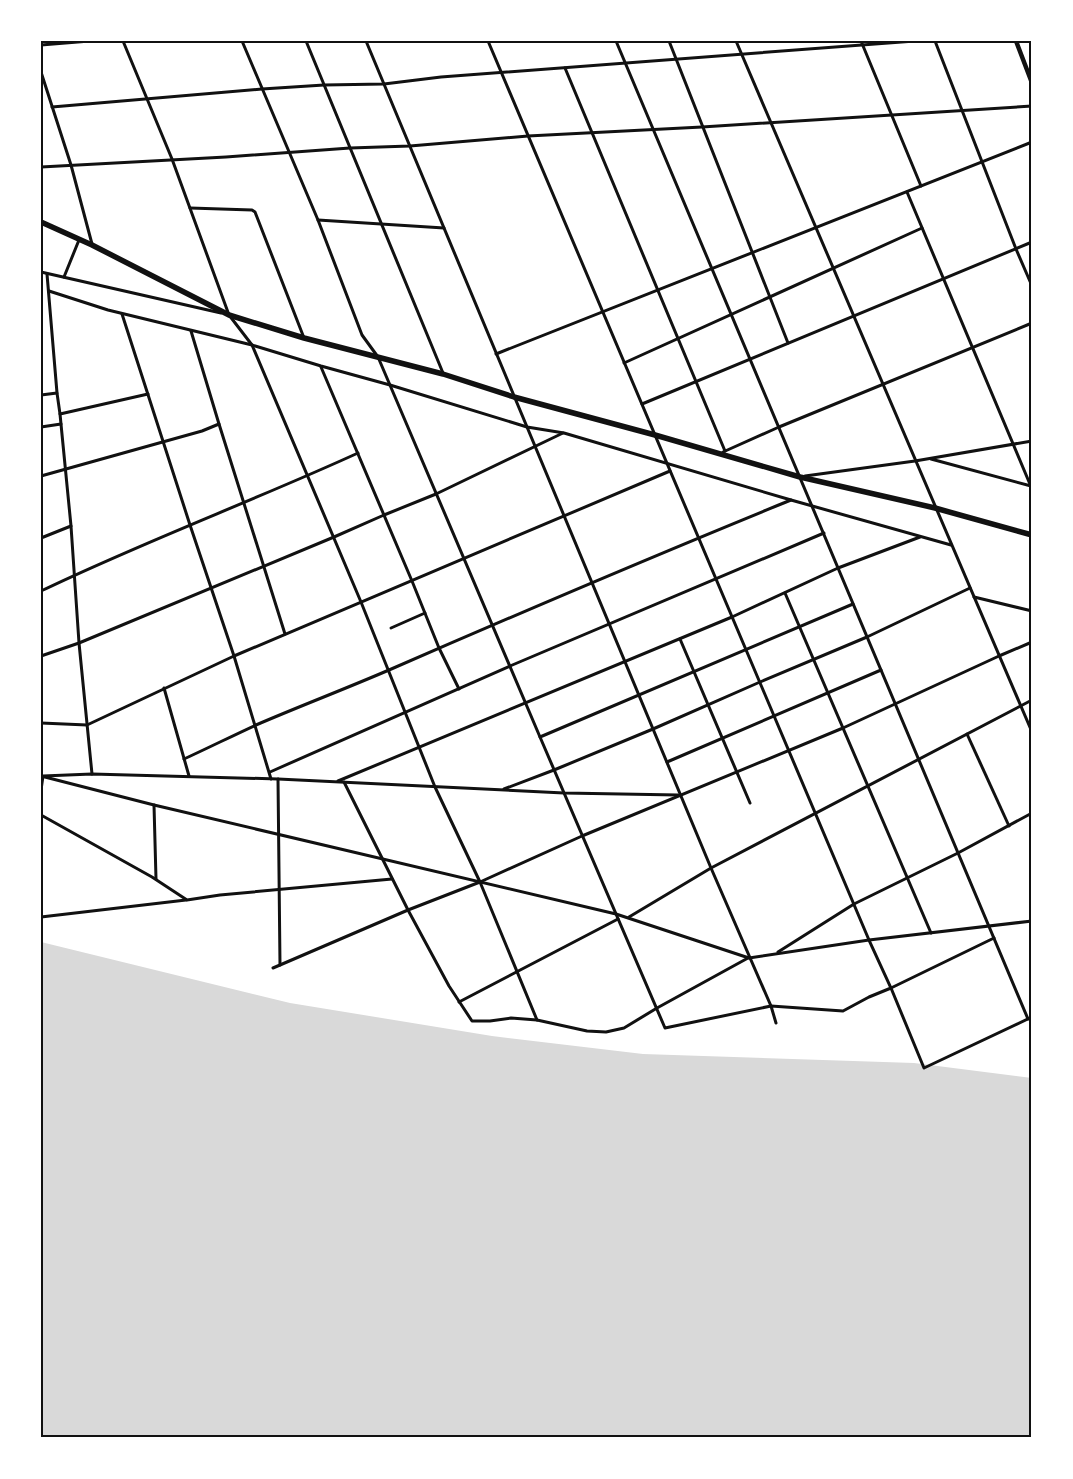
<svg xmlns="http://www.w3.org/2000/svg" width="1073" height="1479" font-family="Barlow,sans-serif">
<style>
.water{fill:#d9d9d9}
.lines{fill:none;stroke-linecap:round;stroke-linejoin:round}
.minor{stroke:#111;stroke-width:3}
.tertiary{stroke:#111;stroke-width:4.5}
.trunk{stroke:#111;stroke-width:5.5}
.neatline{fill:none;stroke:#111;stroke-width:2}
</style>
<rect width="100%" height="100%" fill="#fff"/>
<path class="water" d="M41 942 290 1003 492 1036 643 1054 914 1063 1032 1078V1438H41Z"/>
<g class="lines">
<g class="minor">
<path d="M123 41 172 159 229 315 252 345 361 602 435 787 480 882 537 1020"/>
<path d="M242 41 318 220 362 335 378 357 540 737 665 1028 771 1006 843 1011 869 997 891 988 994 938"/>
<path d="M306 41 443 373"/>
<path d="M366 41 711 868 771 1006 776 1023"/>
<path d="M488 41 869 940 891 988 924 1068 1032 1017"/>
<path d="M616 41 1028 1019"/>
<path d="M669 41 788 343"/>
<path d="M736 41 1032 732"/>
<path d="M861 41 921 186"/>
<path d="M935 41 1016 249 1032 286"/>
<path d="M41 45 90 41"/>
<path d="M565 68 725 451"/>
<path d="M41 72 71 165 92 244"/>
<path d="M52 107 262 89 324 85 384 84 441 77 915 41"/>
<path d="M41 167 226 157 350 148 410 146 528 136 702 127 1032 106"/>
<path d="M907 192 1032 489"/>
<path d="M190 208 252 210 255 212 304 338"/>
<path d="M318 220 444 228"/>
<path d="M41 272 221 313"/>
<path d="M47 274 57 393 60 414 71 526 79 643 92 774"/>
<path d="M64 277 79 240"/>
<path d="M49 291 108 310 252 345 321 366 390 385 527 427 564 433 791 500 951 545"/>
<path d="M122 314 190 525 234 656 271 779"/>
<path d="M191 331 219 424 285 634"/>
<path d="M496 354 1032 142"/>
<path d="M624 363 922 228"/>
<path d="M321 367 412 581 439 648 459 689"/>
<path d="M41 395 57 393"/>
<path d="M642 404 1032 242"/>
<path d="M60 414 148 394"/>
<path d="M41 427 61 424"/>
<path d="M723 452 779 427 1032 323"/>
<path d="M931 459 1031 486"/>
<path d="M41 476 202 431 219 424"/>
<path d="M805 476 915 461 1032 441"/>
<path d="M41 538 71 526"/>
<path d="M41 591C145 541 253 501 358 453"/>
<path d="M785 593 931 933"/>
<path d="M974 597 1032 611"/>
<path d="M391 628 425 613"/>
<path d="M680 639 750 803"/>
<path d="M41 656 79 643 334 537 384 515 436 494 563 433"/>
<path d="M164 688 189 776"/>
<path d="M41 723 87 725 234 656 670 471"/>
<path d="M967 734 1009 826"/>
<path d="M540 737 853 604"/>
<path d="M184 759C208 748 232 736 256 725 300 706 345 689 389 670 522 612 656 555 791 500"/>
<path d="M667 762 881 670"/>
<path d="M270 772 510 666 824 533"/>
<path d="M41 776 154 805 616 914 749 958 869 940 1032 921"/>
<path d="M278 779 280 965"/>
<path d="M338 781 732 617 838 568 920 537"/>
<path d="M344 782 408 910 449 986 472 1021H490L511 1018 537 1020 587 1031 606 1032 624 1028 657 1008 748 958"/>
<path d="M504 789 554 770 653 729 760 682 867 637 970 588"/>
<path d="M41 790 43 776 92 774 278 779 564 793 678 795"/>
<path d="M154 805 156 879"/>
<path d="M41 815 152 877 187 900 220 895 392 879"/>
<path d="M41 917 186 900"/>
<path d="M629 917 711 868 1032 700"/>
<path d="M778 952 854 904 958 853 1032 813"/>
<path d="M273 968 408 910 480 882 582 836 843 728 999 656 1032 642"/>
<path d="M459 1002 618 919"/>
</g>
<path class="tertiary" d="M1016 41 1032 83"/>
<path class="trunk" d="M41 222 92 245 229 315 304 338 443 374 514 397 655 435 800 477 935 508 1032 535"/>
</g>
<rect width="1073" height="1479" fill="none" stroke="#ffffff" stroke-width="85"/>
<rect x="42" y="42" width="988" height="1394" class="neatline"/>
</svg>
